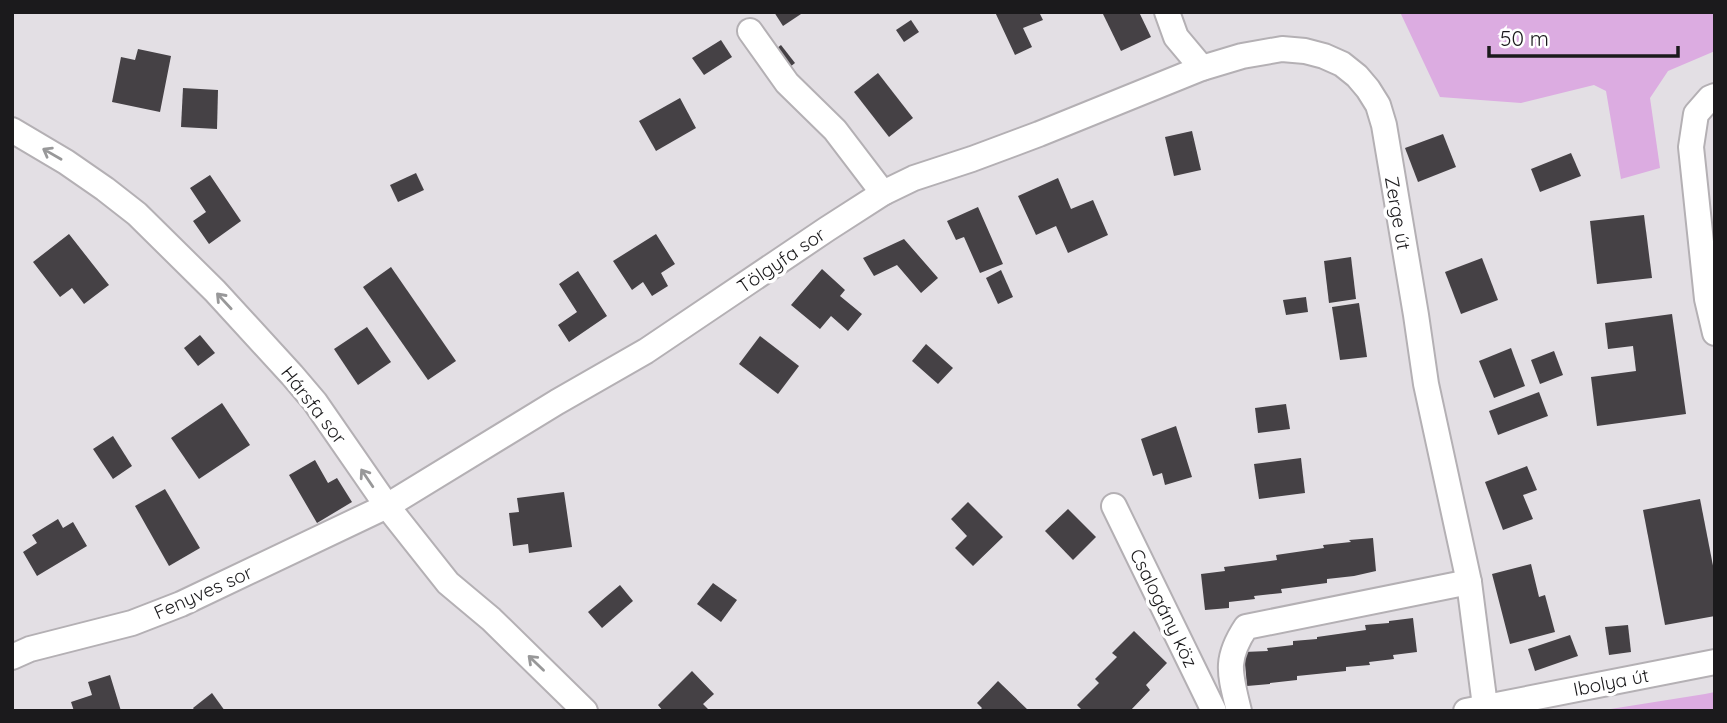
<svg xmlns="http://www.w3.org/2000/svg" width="1727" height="723" font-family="Quicksand,sans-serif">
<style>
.green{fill:#dcace1}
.building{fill:#454145}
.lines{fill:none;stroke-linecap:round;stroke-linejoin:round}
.street-casing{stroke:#b4b0b4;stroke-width:28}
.street{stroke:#fff;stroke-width:24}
.oneway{stroke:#989899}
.labels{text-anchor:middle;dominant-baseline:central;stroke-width:7;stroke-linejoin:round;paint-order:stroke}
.street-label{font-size:19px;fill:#1b1a1c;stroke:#fff}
</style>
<rect width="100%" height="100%" fill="#e3dfe4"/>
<g class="green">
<path d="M1400 12H1715V51L1668 71 1650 98 1660 168 1621 179 1606 91 1594 85 1521 103 1440 97Z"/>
<path d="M1715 692V711H1598L1705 694Z"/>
</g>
<g class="building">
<path d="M774 12H804L783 26Z"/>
<path d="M995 12H1039L1043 20 1023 28 1032 47 1015 55Z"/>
<path d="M1102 12H1139L1151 37 1121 51Z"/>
<path d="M911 20 919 32 904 42 896 30Z"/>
<path d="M721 40 732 57 704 75 692 58Z"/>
<path d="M781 45 795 63 786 70 772 52Z"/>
<path d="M138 49 171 56 160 112 112 102 121 57 135 60Z"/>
<path d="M878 73 913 118 889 137 854 92Z"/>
<path d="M183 88 218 90 217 129 181 127Z"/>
<path d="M680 98 696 128 656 151 639 121Z"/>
<path d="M1192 131 1201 170 1174 176 1165 137Z"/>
<path d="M1443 134 1456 167 1418 182 1405 148Z"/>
<path d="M1571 153 1581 176 1540 192 1531 169Z"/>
<path d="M416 173 424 190 398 202 390 185Z"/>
<path d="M210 175 241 221 209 244 193 221 206 212 190 188Z"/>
<path d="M1058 178 1071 209 1093 200 1108 235 1068 253 1056 226 1036 235 1018 196Z"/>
<path d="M978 207 1003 264 980 273 964 237 956 240 947 221Z"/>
<path d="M1644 215 1652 278 1597 284 1590 221Z"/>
<path d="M69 234 109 285 84 304 72 288 60 297 33 262Z"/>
<path d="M656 234 675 264 661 273 668 286 652 296 643 282 632 290 613 261Z"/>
<path d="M904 239 938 278 921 293 897 265 874 276 863 258Z"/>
<path d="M1351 257 1356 299 1329 303 1324 261Z"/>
<path d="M1482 258 1498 300 1461 314 1445 272Z"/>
<path d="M391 267 456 361 428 380 363 287Z"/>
<path d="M822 269 845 290 840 296 862 314 848 331 831 316 820 329 791 305Z"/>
<path d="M1001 270 1013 297 998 304 986 278Z"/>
<path d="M578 271 607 316 569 342 558 325 577 312 559 284Z"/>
<path d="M1306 297 1308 312 1286 315 1283 300Z"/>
<path d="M1359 303 1367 357 1340 360 1332 307Z"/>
<path d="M1672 314 1686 414 1597 426 1591 377 1636 371 1633 346 1608 349 1605 323Z"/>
<path d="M367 327 391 362 358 385 334 349Z"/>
<path d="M200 335 215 353 198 366 184 348Z"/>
<path d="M760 336 799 366 778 394 739 364Z"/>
<path d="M926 344 953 368 938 384 912 361Z"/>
<path d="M1511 348 1525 386 1494 398 1479 361Z"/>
<path d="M1554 351 1563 375 1540 384 1531 360Z"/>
<path d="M1539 392 1548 416 1498 435 1489 411Z"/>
<path d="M222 403 250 445 199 479 171 438Z"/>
<path d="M1286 404 1290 429 1258 433 1255 408Z"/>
<path d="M1176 426 1192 477 1165 485 1162 473 1153 476 1141 439Z"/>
<path d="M113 436 132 466 113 479 93 449Z"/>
<path d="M1301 458 1305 493 1259 499 1254 464Z"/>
<path d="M315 460 328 483 337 478 352 502 317 523 289 475Z"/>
<path d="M1527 466 1537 490 1523 495 1533 519 1503 530 1485 482Z"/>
<path d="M165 489 200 548 169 566 135 506Z"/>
<path d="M564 492 572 547 529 553 528 544 513 546 509 513 519 512 517 498Z"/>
<path d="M1700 499 1715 576V616L1665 625 1643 510Z"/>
<path d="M968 502 1003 537 973 566 955 548 967 536 951 519Z"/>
<path d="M1068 509 1096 537 1073 560 1045 531Z"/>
<path d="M58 519 63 528 73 522 87 546 37 576 23 552 37 543 32 535Z"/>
<path d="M1373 538 1376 571 1354 576 1327 579V583L1281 589 1282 593 1254 596 1255 599 1229 602V608L1205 610 1201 574 1225 571 1224 567 1277 560 1276 555 1324 548 1323 545 1351 542 1349 540Z"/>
<path d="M1531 564 1539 597 1545 595 1555 632 1510 644 1492 574Z"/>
<path d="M713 583 737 600 721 622 697 604Z"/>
<path d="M620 585 633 601 602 628 588 612Z"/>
<path d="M1413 618 1417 652 1393 655 1394 659 1369 662 1370 665 1346 667V671L1297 676V680L1270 683V684L1247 686 1244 652 1268 651 1267 648 1293 645V641L1317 639V637L1366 630 1365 625 1389 623V621Z"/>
<path d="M1628 625 1631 652 1609 655 1605 627Z"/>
<path d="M1134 631 1167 663 1146 685 1150 690 1130 711H1083L1077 705 1099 683 1095 679 1117 657 1112 653Z"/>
<path d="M1570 635 1578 656 1535 671 1528 649Z"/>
<path d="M692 671 714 694 703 704 710 711H663L658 705Z"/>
<path d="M110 675 121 711H74L71 702 92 695 88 682Z"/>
<path d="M998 681 1029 711H979L982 708 977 703Z"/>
<path d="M212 693 225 711H195L193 708Z"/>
</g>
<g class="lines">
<g class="street-casing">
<g id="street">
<path d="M1167 12 1176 37 1202 68"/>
<path d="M750 31 787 83 835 130 883 193"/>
<path d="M1715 96 1710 98 1696 114 1691 147 1707 299 1715 333"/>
<path d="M12 130 66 162 105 189 137 214 215 291 292 375 315 402 387 506 448 583 491 619 585 711"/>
<path d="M1114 506 1214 711"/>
<path d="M12 657 30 649 132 623 181 604 387 506 557 402 646 351 827 229 883 193 914 178 972 159 1039 134 1202 68 1242 56 1282 49 1305 51 1324 56 1342 64 1357 76 1368 89 1378 105 1384 125 1416 315 1426 384 1469 582 1485 706"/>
<path d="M1239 711C1230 674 1224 660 1246 627L1469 582"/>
<path d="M1466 711 1715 662"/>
</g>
</g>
<use href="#street" class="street"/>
</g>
<defs><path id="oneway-shaft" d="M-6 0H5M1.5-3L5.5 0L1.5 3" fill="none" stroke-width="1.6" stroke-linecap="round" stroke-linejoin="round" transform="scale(1.75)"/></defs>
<g class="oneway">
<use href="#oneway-shaft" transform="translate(52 154) rotate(-150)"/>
<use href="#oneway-shaft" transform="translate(224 301) rotate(-133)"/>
<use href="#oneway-shaft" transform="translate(367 478) rotate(-124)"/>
<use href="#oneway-shaft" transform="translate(536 663) rotate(-136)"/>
</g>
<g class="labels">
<g class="street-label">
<text transform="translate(1398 213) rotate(80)">Zerge út</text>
<text transform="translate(781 260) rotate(-34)">Tölgyfa sor</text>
<text transform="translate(314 405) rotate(52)">Hársfa sor</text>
<text transform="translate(203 592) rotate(-24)">Fenyves sor</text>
<text transform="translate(1164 608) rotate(64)">Csalogány köz</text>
<text transform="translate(1611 682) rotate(-11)">Ibolya út</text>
</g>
</g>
<rect width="1727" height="723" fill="none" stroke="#1b1a1c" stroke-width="28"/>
<path d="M1489 46v10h189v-10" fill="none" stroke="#1b1a1c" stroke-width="3.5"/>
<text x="1500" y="46" font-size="21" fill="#1b1a1c" stroke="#ffffff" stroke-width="5" paint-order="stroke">50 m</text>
</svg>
